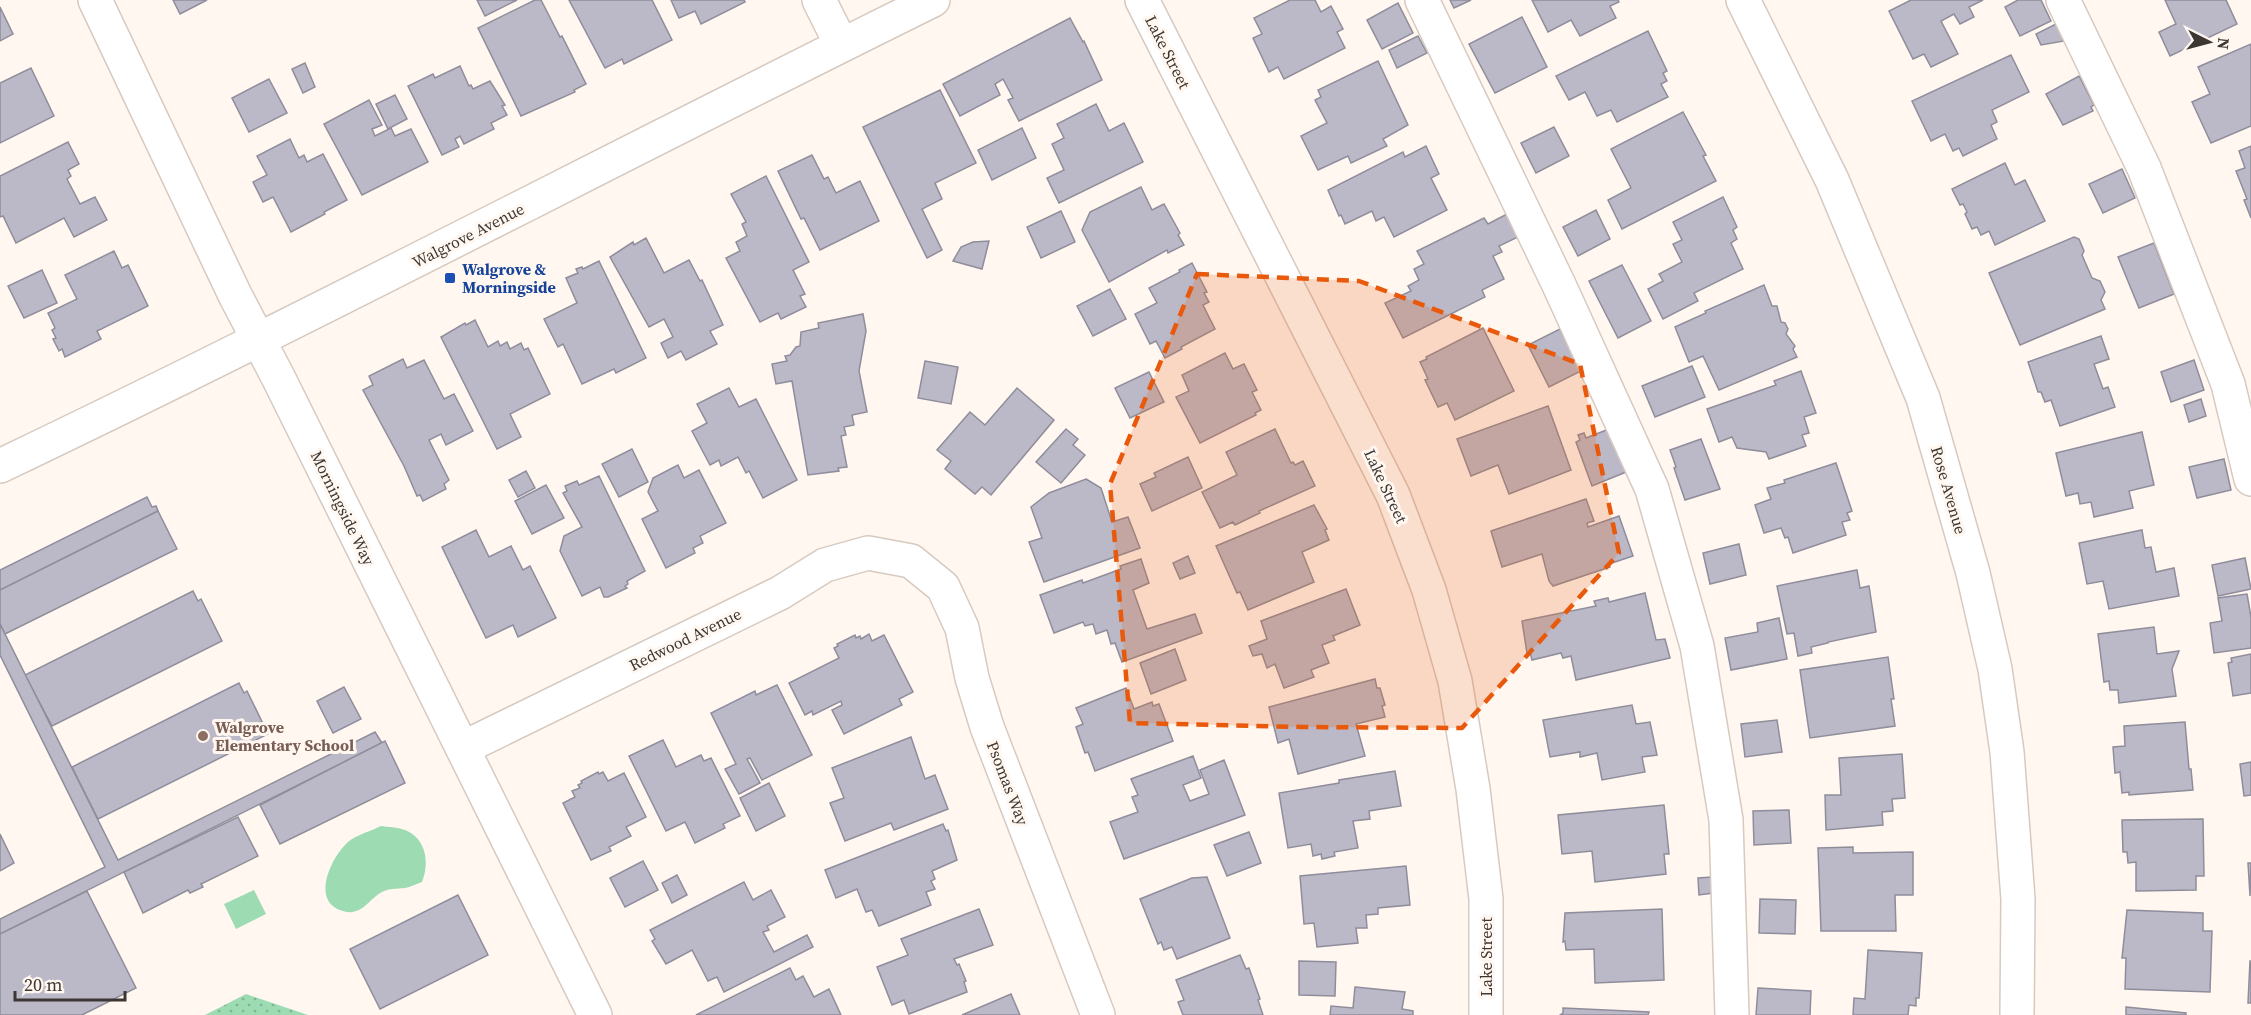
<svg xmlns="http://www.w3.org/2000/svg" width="2251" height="1015" font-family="'Source Serif 4',serif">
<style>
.grass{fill:url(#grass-dots)}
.park{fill:#9ddbb2}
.building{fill:#bbb9c8;stroke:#8f8d9b;stroke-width:1.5}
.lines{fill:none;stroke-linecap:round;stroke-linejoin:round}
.minor-casing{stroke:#d6cac0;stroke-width:36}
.minor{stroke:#fff;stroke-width:33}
.marked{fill:#e8590c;fill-opacity:0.2;stroke:#e8590c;stroke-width:4.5;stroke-dasharray:12 8;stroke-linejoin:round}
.transit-dot{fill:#1a4fb4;stroke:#fff7f0;stroke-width:2}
.education-dot{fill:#8d6e63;stroke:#fff7f0;stroke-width:2}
.labels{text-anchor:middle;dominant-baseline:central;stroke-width:6;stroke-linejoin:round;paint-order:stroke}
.street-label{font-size:16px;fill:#3c3733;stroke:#fff7f0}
.transit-label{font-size:16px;font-weight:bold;fill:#164399;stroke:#fff7f0;text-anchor:start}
.education-label{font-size:16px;font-weight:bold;fill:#785e54;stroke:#fff7f0;text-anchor:start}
</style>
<defs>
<pattern id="grass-dots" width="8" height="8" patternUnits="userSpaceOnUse" patternTransform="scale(1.5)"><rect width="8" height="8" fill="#9ddbb2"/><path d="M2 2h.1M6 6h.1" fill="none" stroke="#81b291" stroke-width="1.8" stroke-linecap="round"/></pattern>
</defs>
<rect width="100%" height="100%" fill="#fff7f0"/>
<path class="grass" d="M246 994 308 1015H205Z"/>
<g class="park">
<path d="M381 826C389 827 397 827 405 830 426 838 430 863 422 882 416 884 410 887 405 888 396 889 390 888 382 892 369 899 361 917 343 911 310 902 331 857 348 842 356 835 371 831 381 826Z"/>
<path d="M254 890 266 914 236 929 224 904Z"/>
</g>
<g class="building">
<path d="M173 0H207L180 14Z"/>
<path d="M477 0H517L485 16Z"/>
<path d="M535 0H541L560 37 562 36 586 84 574 90 575 92 521 116 478 28Z"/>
<path d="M569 0H652L672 40 624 64 622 59 605 68Z"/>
<path d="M671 0H744L745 2 701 24 695 11 679 18Z"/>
<path d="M1290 0H1315L1321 12 1331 6 1343 29 1337 32 1345 48 1284 79 1278 67 1269 72 1253 38 1262 34 1254 18Z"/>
<path d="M1450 0H1471L1454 8Z"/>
<path d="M1532 0H1618L1619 2 1610 6 1616 18 1580 36 1571 20 1548 32Z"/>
<path d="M1911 0H1983L1969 7 1974 17 1960 24 1954 14 1941 21 1958 54 1931 67 1924 54 1913 59 1889 11Z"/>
<path d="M2018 0H2041L2051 21 2020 36 2005 7Z"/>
<path d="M2165 0H2226L2237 24 2170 56 2159 32 2176 24Z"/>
<path d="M1398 3 1413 33 1382 49 1367 20Z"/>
<path d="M0 7 13 34 0 41Z"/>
<path d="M1522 17 1547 67 1495 93 1469 44Z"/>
<path d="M1070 18 1083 42 1084 41 1102 80 1019 121 1008 100 1013 98 1003 79 995 84 1000 95 960 116 943 84Z"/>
<path d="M2056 24 2064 41 2041 45 2036 34Z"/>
<path d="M1648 31 1667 71 1663 73 1667 81 1661 84 1668 97 1617 122 1611 110 1597 116 1585 92 1569 100 1556 76Z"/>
<path d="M1418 36 1427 53 1397 68 1389 50Z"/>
<path d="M2251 44V126L2211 143 2192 102 2210 94 2198 67Z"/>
<path d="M2011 55 2029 92 1992 110 1997 122 1991 125 1997 139 1963 156 1959 148 1953 151 1945 134 1931 141 1912 101Z"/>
<path d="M1378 61 1408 125 1383 139 1387 146 1351 163 1348 156 1318 170 1301 136 1327 123 1315 100 1321 97 1318 90Z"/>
<path d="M305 63 315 87 303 93 292 69Z"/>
<path d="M460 66 469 86 471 85 473 89 490 81 505 105 502 106 507 115 491 123 494 129 464 144 460 136 455 139 459 147 442 155 408 86 433 74 435 78Z"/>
<path d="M31 68 54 116 0 143V83Z"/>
<path d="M2079 76 2094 105 2091 107 2093 111 2063 125 2046 94Z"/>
<path d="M269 79 287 113 249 132 232 98Z"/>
<path d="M940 90 976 163 935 183 942 199 922 209 942 250 927 258 863 127Z"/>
<path d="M395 95 407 119 388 129 376 104Z"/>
<path d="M369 100 382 125 372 129 375 136 391 128 395 136 411 129 428 162 362 195 324 124Z"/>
<path d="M1096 104 1109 131 1124 123 1143 162 1059 203 1047 178 1064 170 1052 144 1064 138 1057 124Z"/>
<path d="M1683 112 1706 155 1703 156 1716 181 1622 229 1608 200 1631 188 1611 149Z"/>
<path d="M1554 127 1569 156 1536 173 1521 143Z"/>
<path d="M1022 128 1036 158 992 180 978 150Z"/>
<path d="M290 139 299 158 304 155 307 162 323 154 347 200 324 212 325 214 291 232 273 197 263 202 253 182 267 175 257 156Z"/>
<path d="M68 142 79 164 68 170 71 176 67 179 80 204 95 197 107 220 74 237 64 218 16 243 3 216 0 217V176Z"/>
<path d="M1426 146 1439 174 1431 178 1447 210 1394 237 1384 217 1376 221 1372 211 1345 224 1341 215 1339 216 1328 190 1403 152 1405 157Z"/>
<path d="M2251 146V218L2244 200 2247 199 2236 171 2245 168 2239 151Z"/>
<path d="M812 155 824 179 828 177 836 193 860 181 879 221 820 250 804 218 801 219 778 171Z"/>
<path d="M2005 163 2015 185 2025 180 2045 221 1995 245 1989 231 1981 235 1977 227 1972 229 1965 214 1967 212 1963 204 1960 205 1952 189Z"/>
<path d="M2122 169 2135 198 2103 213 2089 184Z"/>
<path d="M766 176 809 262 793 270 805 294 800 296 806 307 781 319 778 313 760 322 726 258 740 251 736 242 747 236 742 224 746 222 731 194Z"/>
<path d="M1141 187 1152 210 1164 204 1180 233 1178 235 1184 245 1168 253 1167 250 1109 282 1082 230 1090 212Z"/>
<path d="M1723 197 1737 227 1733 230 1737 239 1731 243 1743 269 1694 293 1698 301 1663 319 1648 289 1663 281 1659 274 1682 262 1673 244 1682 240 1673 222Z"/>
<path d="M1596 210 1610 239 1578 256 1563 227Z"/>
<path d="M1061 211 1075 242 1041 258 1027 227Z"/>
<path d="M1507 214 1518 237 1499 246 1502 252 1493 256 1504 279 1482 290 1485 297 1403 338 1385 303 1411 291 1408 286 1419 280 1414 269 1424 264 1417 251 1484 218 1488 224Z"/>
<path d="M2074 237 2079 239 2084 251 2082 255 2092 278 2100 281 2105 292 2101 300 2105 309 2020 345 1989 273Z"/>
<path d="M646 238 664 273 689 260 700 281 702 280 723 325 710 331 717 344 686 360 681 351 668 358 661 343 673 337 664 319 649 327 610 257 633 242 634 245Z"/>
<path d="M989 241 982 269 953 261 961 247 973 242Z"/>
<path d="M2154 243 2174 294 2139 308 2118 257Z"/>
<path d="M114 251 122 268 128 265 148 306 97 331 101 339 65 357 62 349 59 351 53 339 56 338 52 330 55 328 48 313 77 299 65 275Z"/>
<path d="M599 261 646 358 616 373 614 369 582 384 563 344 558 347 544 319 577 303 566 278 578 273 576 269 582 267 583 269Z"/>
<path d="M1192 263 1207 292 1204 293 1209 302 1203 305 1215 329 1181 347 1182 349 1165 358 1156 341 1150 344 1135 314 1157 303 1149 288 1180 272 1179 270Z"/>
<path d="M1622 265 1651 321 1618 338 1589 281Z"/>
<path d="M42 270 57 303 24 318 8 286Z"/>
<path d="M1764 285 1772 306H1777L1781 322 1785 323 1788 329 1786 334 1795 346 1793 349 1797 357 1719 390 1703 356 1689 362 1675 327 1706 313 1705 311Z"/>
<path d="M1110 289 1126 319 1093 336 1077 306Z"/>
<path d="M863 314 866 331 859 371 867 412 852 415 854 425 844 427 846 435 841 436 847 467 838 468 839 471 808 475 792 381 776 384 772 364 787 361 785 356 790 355 796 347 800 346 801 332 819 328 818 323Z"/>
<path d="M475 320 488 347 498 341 500 346 507 342 510 349 521 343 524 350 528 348 550 394 510 414 521 437 497 449 441 337 465 323 466 325Z"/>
<path d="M1483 328 1514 391 1455 420 1447 403 1438 407 1425 380 1428 379 1420 362 1427 359 1426 357Z"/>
<path d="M1560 329 1581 371 1549 387 1528 345Z"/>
<path d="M2101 336 2109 359 2094 364 2103 389 2108 387 2115 407 2060 426 2051 400 2045 402 2041 392H2038L2028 362Z"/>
<path d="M1225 353 1233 369 1244 364 1257 390 1252 392 1261 410 1255 413 1256 415 1200 443 1176 397 1189 391 1182 375Z"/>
<path d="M403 359 407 368 424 360 444 399 454 394 473 431 446 445 441 434 429 440 449 480 444 484 446 489 423 501 420 495 417 496 404 466 363 390 373 385 369 376Z"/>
<path d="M2194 360 2204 390 2171 402 2161 372Z"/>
<path d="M925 361 958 367 951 404 918 398Z"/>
<path d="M1692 366 1705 397 1655 417 1642 386Z"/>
<path d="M1801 371 1816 413 1804 417 1809 433 1802 435 1806 446 1769 459 1766 452 1737 448 1732 437 1719 442 1707 409 1776 385 1774 381Z"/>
<path d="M1149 372 1164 402 1130 418 1115 388Z"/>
<path d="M729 388 739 407 756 399 797 480 763 498 749 471 746 473 738 457 721 466 719 460 710 465 692 431 707 423 697 404Z"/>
<path d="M1017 388 1054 420 991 495 982 487 975 494 945 469 951 461 937 450 970 412 985 425Z"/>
<path d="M2201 399 2206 416 2189 422 2184 405Z"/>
<path d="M1548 406 1571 470 1509 494 1498 465 1471 476 1457 439Z"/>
<path d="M1066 429 1078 439 1073 445 1085 455 1061 483 1036 462Z"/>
<path d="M1275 429 1291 463 1293 462 1295 465 1303 461 1315 486 1259 511 1260 513 1235 525 1233 522 1220 528 1202 492 1237 475 1226 452Z"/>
<path d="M1609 429 1626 472 1592 486 1576 442 1580 440 1578 435 1584 433 1586 438Z"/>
<path d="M2142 432 2154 485 2129 491 2133 508 2094 517 2091 502 2080 504 2078 493 2066 496 2056 453Z"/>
<path d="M1701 439 1720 489 1685 500 1674 468 1676 467 1670 450Z"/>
<path d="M632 449 648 482 619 497 602 464Z"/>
<path d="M1188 457 1202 488 1152 511 1140 484 1156 477 1154 473Z"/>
<path d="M2224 459 2231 490 2197 498 2189 467Z"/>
<path d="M1836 463 1852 511 1847 513 1850 520 1842 522 1846 535 1793 553 1788 537 1785 538 1781 528 1764 533 1755 505 1771 499 1767 488 1785 483 1784 480Z"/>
<path d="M678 465 684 478 699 470 726 523 700 536 703 543 693 548 695 553 666 568 642 519 658 511 648 492 653 478Z"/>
<path d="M526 471 535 488 518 497 509 480Z"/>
<path d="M599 476 645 571 627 581 628 584 625 586 627 588 608 597H604L600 587 582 596 560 551 564 536 582 527 563 493 567 491 565 486 577 481 579 485Z"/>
<path d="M1086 479 1101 488 1112 522 1128 517 1140 548 1044 582 1029 542 1042 538 1031 507 1049 493Z"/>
<path d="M546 485 564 518 532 534 515 501Z"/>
<path d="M147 497 152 507 156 506 158 511 0 590V570Z"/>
<path d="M1586 499 1594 521 1587 523 1588 527 1619 516 1633 556 1609 564 1610 567 1553 586 1549 581 1542 554 1502 567 1491 531Z"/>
<path d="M1314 505 1327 529 1325 530 1329 540 1302 552 1314 582 1248 610 1240 592 1237 593 1216 546Z"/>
<path d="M158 511 177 549 5 634 0 624V590Z"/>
<path d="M476 530 489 557 511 546 523 570 530 566 556 618 518 637 513 625 486 638 442 547Z"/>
<path d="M2142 530 2145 548 2151 547 2156 572 2174 568 2179 596 2109 609 2103 581 2087 584 2079 543Z"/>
<path d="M1739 544 1746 575 1710 584 1703 553Z"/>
<path d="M1188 556 1195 573 1180 579 1173 563Z"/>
<path d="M2245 558 2251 589 2218 596 2212 565Z"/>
<path d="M1141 559 1149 583 1133 590 1147 629 1195 614 1202 633 1122 662 1115 643 1111 644 1107 630 1096 634 1093 624 1085 626 1083 622 1054 633 1040 595 1082 580 1083 583 1121 569 1120 566Z"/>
<path d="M1857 570 1860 588 1869 586 1876 632 1828 642V643L1811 647 1812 653 1798 656 1794 633 1787 634 1777 586Z"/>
<path d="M1346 589 1360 625 1333 636 1335 640 1322 645 1329 663 1311 670 1314 677 1284 688 1275 664 1267 668 1262 654 1253 656 1249 646 1267 639 1261 621Z"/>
<path d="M193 591 198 601 201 599 222 641 52 726 25 675Z"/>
<path d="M1645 593 1656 640 1665 639 1670 658 1576 680 1571 656 1563 658 1561 653 1532 660 1530 652 1527 653 1522 621 1596 606 1594 601 1608 598 1609 602Z"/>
<path d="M2247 594 2251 617V648L2214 653 2210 623 2222 621 2218 598Z"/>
<path d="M1779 618 1787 659 1731 670 1725 638 1758 632 1757 623Z"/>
<path d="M0 624 118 860 375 732 382 743 0 934V919L105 867 0 655Z"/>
<path d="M2154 627 2157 654 2179 651 2172 669 2176 696 2119 703 2118 690H2110L2109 681 2104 682 2098 634Z"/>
<path d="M869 634 872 641 884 635 913 692 899 699 902 705 844 734 832 710 842 705 841 701 813 715 812 711 805 715 789 683 839 658 834 648 838 646 837 644 855 635 856 638 860 636 861 639Z"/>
<path d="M1175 649 1186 680 1151 694 1140 663Z"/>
<path d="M2251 654V693L2233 696 2228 663 2232 662 2231 658Z"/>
<path d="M1888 657 1894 699H1891L1895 726 1810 738 1800 670Z"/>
<path d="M1375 679 1377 688H1380L1385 705 1382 706 1385 717 1356 724 1365 756 1298 774 1289 739 1278 743 1269 707Z"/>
<path d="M239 683 244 693 247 691 268 734 98 819 72 767Z"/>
<path d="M777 685 812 755 762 780 750 758 747 759 760 783 739 794 725 769 736 764 711 713 755 691 756 695Z"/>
<path d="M344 687 361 719 333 733 317 701Z"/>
<path d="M1126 688 1134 709 1152 702 1153 706 1159 704 1173 741 1095 771 1088 752 1085 753 1076 727 1083 724 1076 708Z"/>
<path d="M1632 705 1636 724 1650 722 1657 755 1642 757 1645 772 1602 780 1597 753 1580 757V752L1550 757 1543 720Z"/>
<path d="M1777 720 1782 752 1745 757 1741 724Z"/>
<path d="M2185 722 2189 769H2191L2193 790 2129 795V792L2122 793 2120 772 2115 773 2113 747 2125 746 2124 726Z"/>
<path d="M911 737 925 779 935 775 948 809 894 830 891 823 845 841 830 803 844 798 832 768Z"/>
<path d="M663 740 676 767 701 755 704 761 711 758 740 816 723 824 725 828 695 843 685 822 666 831 629 756Z"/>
<path d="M385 741 405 783 280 844 260 805Z"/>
<path d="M1902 754 1905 798 1892 799 1893 811 1882 812 1883 825 1826 830 1825 795H1841L1839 758Z"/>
<path d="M1193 756 1201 778 1183 785 1190 801 1209 794 1200 770 1224 760 1245 815 1124 859 1110 822 1138 812 1132 797 1138 795 1131 779Z"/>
<path d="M2251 762V795L2244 796 2240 764Z"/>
<path d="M1395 771 1401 806 1369 811 1370 819 1353 821 1358 848 1334 852 1335 856 1322 859 1321 854 1313 856 1311 844 1288 848 1279 793 1339 783V780Z"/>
<path d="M598 772 599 774 603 772 608 781 624 773 646 817 626 827 631 836 609 847 611 851 591 860 563 803 575 797 572 791 580 788 578 785 582 783 581 781Z"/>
<path d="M769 783 785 816 756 831 740 798Z"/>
<path d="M1664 805 1669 854H1664L1666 874 1595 882 1592 851 1562 854 1558 815Z"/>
<path d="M1789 810 1791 843 1754 845 1753 811Z"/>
<path d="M238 817 258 856 201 884 203 887 190 893 188 890 143 913 124 872Z"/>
<path d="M2203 819 2204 876H2196V890L2136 891V862L2128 863 2127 852H2123L2122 820Z"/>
<path d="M943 824 946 831 948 830 957 860 932 871 935 879 931 881 935 889 926 892 931 905 879 926 872 910 866 912 857 889 836 898 825 870Z"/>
<path d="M1249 832 1261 863 1227 876 1214 845Z"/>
<path d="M0 834 14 863 0 871Z"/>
<path d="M1853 847V853L1913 852V895H1895L1896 931H1821L1818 848Z"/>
<path d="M643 861 658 890 625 907 610 878Z"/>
<path d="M2248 863H2251L2250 896Z"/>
<path d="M1406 866 1410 905 1378 908V914L1366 915 1367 928H1356L1358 943 1317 947 1314 923 1304 924 1300 876Z"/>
<path d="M677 875 687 895 672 903 662 883Z"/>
<path d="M1207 877 1230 938 1177 959 1172 947 1164 950 1161 942 1158 944 1140 899 1192 878Z"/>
<path d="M1712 877 1713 893 1699 895 1698 878Z"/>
<path d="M744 882 753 900 771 890 785 917 767 926 769 930 763 932 774 952 807 935 813 947 724 992 717 977 708 981 692 950 666 964 652 941 655 939 650 930Z"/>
<path d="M87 891 136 988 82 1015H0V934Z"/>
<path d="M458 895 488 955 380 1009 350 949Z"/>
<path d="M1760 899 1796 900 1795 934 1759 933Z"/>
<path d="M979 909 993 945 954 959 957 965 959 964 966 981 964 982 967 992 909 1014 904 1000 892 1005 877 967 908 955 901 939Z"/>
<path d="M1662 909 1664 980 1595 983 1594 949 1566 950 1565 941 1563 942 1565 913Z"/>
<path d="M2127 910 2203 913V931H2212L2210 992 2125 989 2126 958H2122Z"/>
<path d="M1868 950 1922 953 1919 998H1916V1006L1909 1005 1908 1015H1853L1854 998 1865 999Z"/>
<path d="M1240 955 1246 969 1249 968 1260 999 1258 1000 1263 1015H1183L1178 1002 1184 1000 1176 980Z"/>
<path d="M1299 961 1336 962 1335 996 1299 995Z"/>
<path d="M2250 961H2251V1003H2248Z"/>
<path d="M790 968 796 980 803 976 814 997 829 989 841 1015H696Z"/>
<path d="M1355 987 1405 992 1402 1009 1413 1011V1015H1330L1331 1006 1353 1008Z"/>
<path d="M1758 988 1811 991 1810 1015H1756Z"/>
<path d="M1011 994 1020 1015H962Z"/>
<path d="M2126 1007 2186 1013V1015H2126Z"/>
<path d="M1563 1008 1649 1012 1648 1015H1560L1563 1013Z"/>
</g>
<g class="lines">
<g class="minor-casing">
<g id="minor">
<path d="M95 0 235 295 278 377 595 1015"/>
<path d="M819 0 841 44"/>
<path d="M1142 0 1393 495 1429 590 1455 681 1473 789 1486 899V1015"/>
<path d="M1422 0 1559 285 1652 489 1697 646 1726 820 1732 1015"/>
<path d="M1743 0 1832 180 1923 398 1973 573 1995 669 2007 752 2018 899 2017 1015"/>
<path d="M2063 0 2144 168 2228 384 2251 479"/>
<path d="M0 466C314 316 621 154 933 0"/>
<path d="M463 748 780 593 825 565 868 553 911 561 943 587 962 628 972 678 987 727 1098 1015"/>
</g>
</g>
<use href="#minor" class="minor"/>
</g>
<path class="marked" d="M1197 274 1359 281 1580 364 1619 553 1462 728 1303 727 1130 723 1110 484Z"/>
<rect class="transit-dot" x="444" y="272" width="12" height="12" rx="3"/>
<circle class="education-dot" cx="203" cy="736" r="6"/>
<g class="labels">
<g class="street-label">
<text transform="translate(1168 52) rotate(63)">Lake Street</text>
<text transform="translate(468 235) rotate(-27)">Walgrove Avenue</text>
<text transform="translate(1386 486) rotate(65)">Lake Street</text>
<text transform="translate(1949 490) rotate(74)">Rose Avenue</text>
<text transform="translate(343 508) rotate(64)">Morningside Way</text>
<text transform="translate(685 639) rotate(-26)">Redwood Avenue</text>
<text transform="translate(1008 783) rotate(69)">Psomas Way</text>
<text transform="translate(1486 957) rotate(-90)">Lake Street</text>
</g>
<g class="transit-label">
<text x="462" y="269">Walgrove &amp;<tspan x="462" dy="18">Morningside</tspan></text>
</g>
<g class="education-label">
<text x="215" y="727">Walgrove<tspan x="215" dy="18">Elementary School</tspan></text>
</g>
</g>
<g transform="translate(2209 42) rotate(96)" stroke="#fff7f0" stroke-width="4.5" paint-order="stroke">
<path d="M0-4.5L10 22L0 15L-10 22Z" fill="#3c3733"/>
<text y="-9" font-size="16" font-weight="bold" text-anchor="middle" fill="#3c3733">N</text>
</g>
<path d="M15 991v9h110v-9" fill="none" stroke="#3c3733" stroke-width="3"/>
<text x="24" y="991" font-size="18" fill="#3c3733" stroke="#fff7f0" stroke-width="4.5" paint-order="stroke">20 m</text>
</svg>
